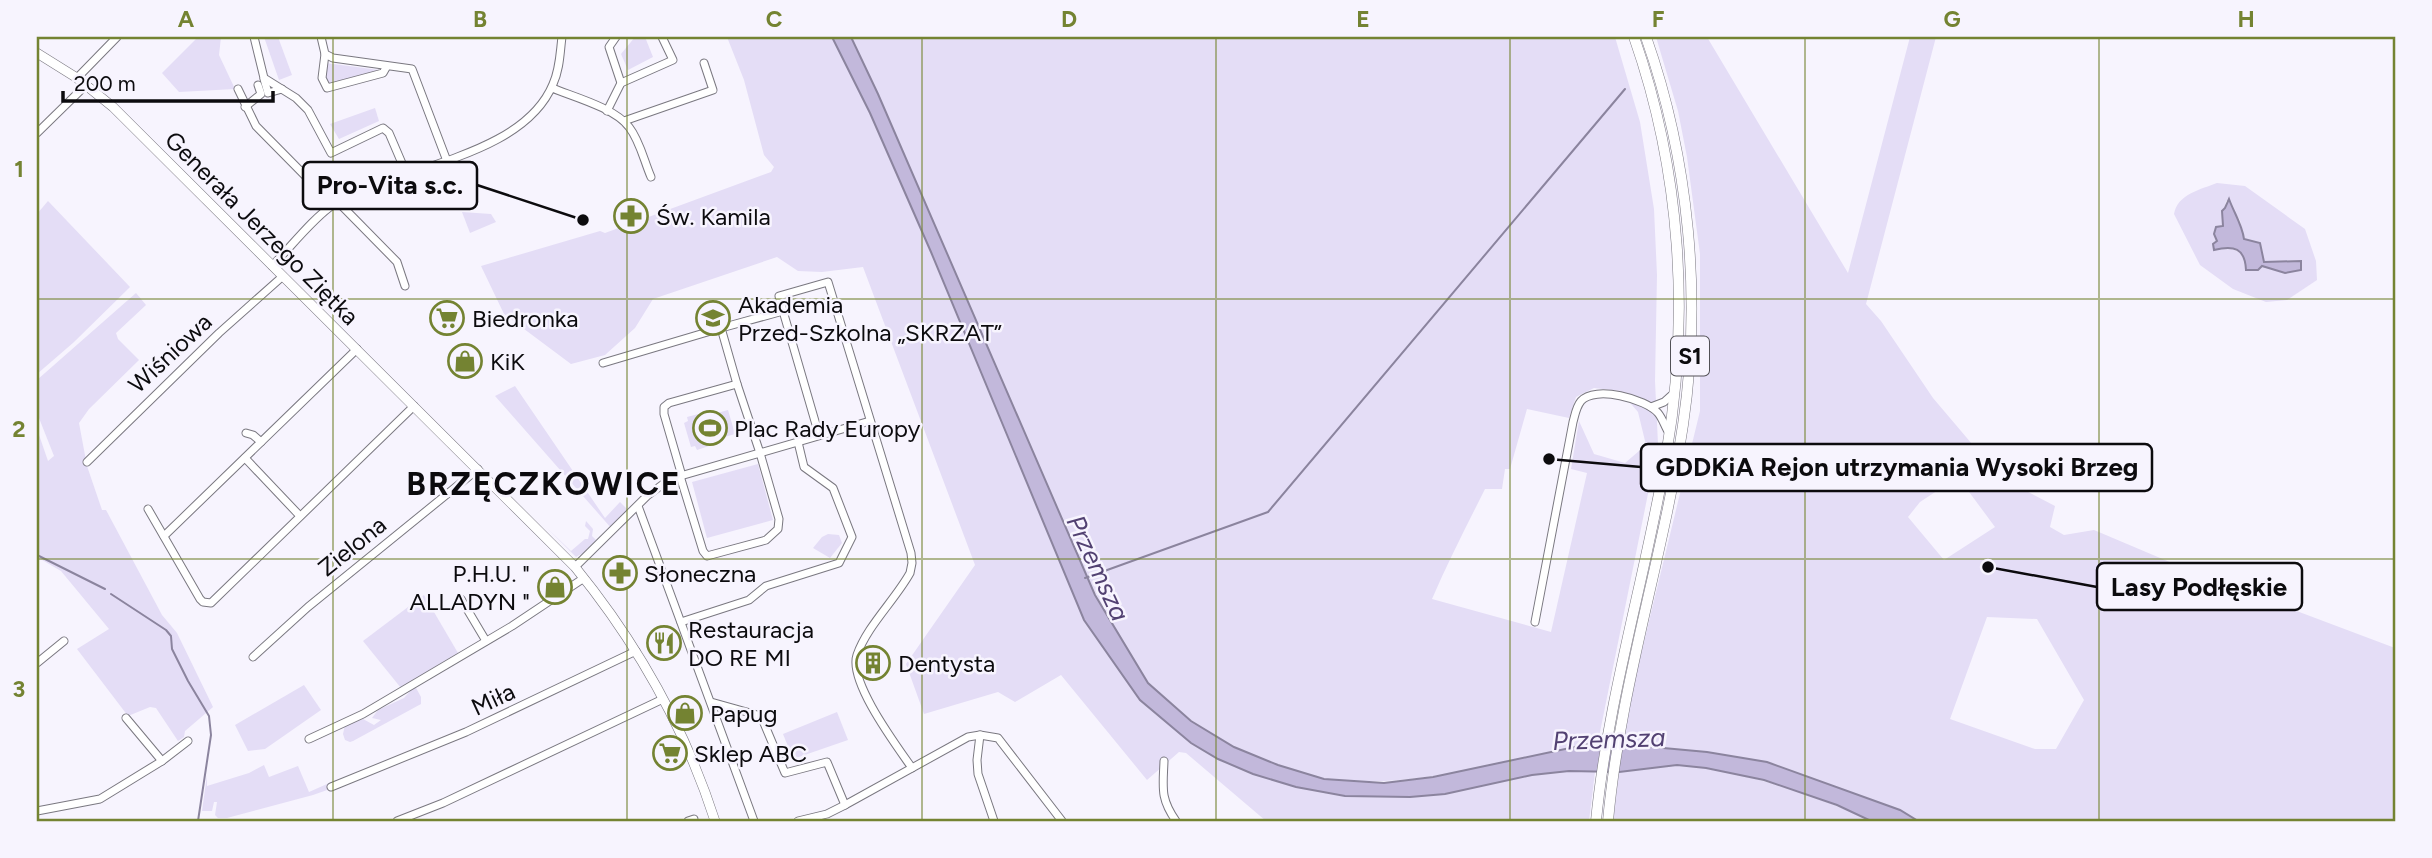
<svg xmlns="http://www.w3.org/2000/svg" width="2432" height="858" font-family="Figtree,sans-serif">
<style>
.green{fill:#e4ddf6;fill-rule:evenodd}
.water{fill:#c2b8db;stroke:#8b849e;stroke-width:2}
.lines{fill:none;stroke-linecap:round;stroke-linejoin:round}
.stream{stroke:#8b849e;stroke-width:2}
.minor-casing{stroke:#7a7880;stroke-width:9}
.major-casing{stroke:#7a7880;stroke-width:10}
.highway-casing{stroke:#7a7880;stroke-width:11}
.minor{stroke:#fff;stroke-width:7}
.major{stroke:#fff;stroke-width:9}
.highway{stroke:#fff;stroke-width:10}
.grid{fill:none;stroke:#748332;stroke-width:2;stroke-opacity:0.55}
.labels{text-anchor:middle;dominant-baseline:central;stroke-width:5;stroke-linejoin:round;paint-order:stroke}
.shield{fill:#f7f4fe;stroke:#525156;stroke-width:2}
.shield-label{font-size:23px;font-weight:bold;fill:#0c0b0e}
.poi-label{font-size:24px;fill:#0c0b0e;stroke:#f7f4fe;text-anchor:start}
.street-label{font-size:24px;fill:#0c0b0e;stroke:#f7f4fe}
.water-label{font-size:26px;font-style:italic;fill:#524172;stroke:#f7f4fe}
.district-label{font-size:32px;font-weight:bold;letter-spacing:2px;fill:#0c0b0e;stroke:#f7f4fe}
.leader{fill:none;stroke:#0c0b0e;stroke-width:2.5}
.callout-dot{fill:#0c0b0e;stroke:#f7f4fe;stroke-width:2.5}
.callout{fill:#f7f4fe;stroke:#0c0b0e;stroke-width:2.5}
.callout-label{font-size:26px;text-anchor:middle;font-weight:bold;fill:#0c0b0e}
.neatline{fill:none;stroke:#748332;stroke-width:2.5}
.grid-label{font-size:23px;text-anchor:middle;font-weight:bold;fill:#748332}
</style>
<rect width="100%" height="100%" fill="#f7f4fe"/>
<g class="green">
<path d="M198 37H221L219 55 235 89 179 92 162 73Z"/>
<path d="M264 37H278L292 75 279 80Z"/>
<path d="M635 37H645L653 57 628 70 621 54Z"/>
<path d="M727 37H833L870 113 931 252 1084 620 1140 700 1296 787 1345 796 1410 797 1445 794 1532 775 1569 771 1595 772 1589 821H1266L1186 753 1179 752 1147 780 1061 675 1015 702 998 692 924 714 906 664 975 565 863 267 822 272 798 271 777 257 653 299 635 328 605 355 571 364 504 314 481 266 600 231 605 233 771 172 774 167 764 155 744 80Z"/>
<path d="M851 37H1615L1640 122 1654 209 1657 275 1655 381 1658 444 1598 742C1509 759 1419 790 1327 779 1269 772 1189 727 1149 684 1138 672 1129 653 1120 639 1093 592 1072 543 1050 493 983 341 922 187 851 37ZM1594 388 1620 391 1638 412 1646 445 1625 463 1594 454 1579 421 1571 469 1587 473 1551 632 1432 599C1448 562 1467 525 1485 489H1502L1505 469H1510L1527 409 1569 418 1576 397Z"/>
<path d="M1656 37H1707L1848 273 1910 37H1936L1866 304 1881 321 1933 398 1989 464 2003 479 2055 506 2050 527 2064 535 2094 530 2198 574 2395 648V821H1918L1900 810 1857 794 1746 760 1707 752 1623 744 1634 683 1700 411V254L1687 157 1678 111ZM1958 477 1995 527 1944 560 1908 517 1920 502ZM1987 617 2037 619 2084 700 2056 749H2035L1950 719Z"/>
<path d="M326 63 379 70 378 73 332 84 326 80Z"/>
<path d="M375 108 379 121 339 139 330 124Z"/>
<path d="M2217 183 2245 186 2305 229 2316 261 2317 280 2287 300 2266 302 2233 289 2200 265 2174 214C2177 194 2202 189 2217 183ZM2226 201 2230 202 2232 210 2240 220 2244 240 2264 262 2300 261 2301 270C2288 269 2273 270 2261 265 2239 258 2241 244 2214 250L2213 244 2217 241 2214 234 2215 227 2223 226 2222 211 2225 208Z"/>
<path d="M48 201 130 287 74 342 37 374V214Z"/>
<path d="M462 212 491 214 496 222 470 233Z"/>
<path d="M136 293 146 305 116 333 118 339 139 360 89 409 79 423 87 466 102 510H106L162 615 177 633 213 707 185 731 184 737 178 741 156 708 150 707 128 716 77 649 109 629 61 571 37 557V429L48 461 54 456 37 413V380Z"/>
<path d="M515 386 605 518 620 502 628 510 612 529 495 396Z"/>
<path d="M728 410 735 434 714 440 715 444 697 450 695 446 691 447 684 423 688 421 687 417 706 412 707 416Z"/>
<path d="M758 464 773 520 707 538 692 482Z"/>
<path d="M586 521 593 529 592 536 596 540 583 553 576 557 547 528 571 551 585 539H588L590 531 585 526Z"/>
<path d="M828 534 839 535 842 543 830 558 813 548 822 537Z"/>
<path d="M424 595 458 653 401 688 363 641Z"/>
<path d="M304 685 321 710 265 749 248 751 235 725Z"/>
<path d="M415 686 421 697V704L353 741 350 742 345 740 343 734 345 725 363 719 374 725 381 720 372 718 378 710 404 698Z"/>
<path d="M837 712 848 740 793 759 783 734Z"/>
<path d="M264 765 269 777 298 766 309 792 336 780 330 789 313 795 227 818H218L215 815 217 802H214L212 811H202L207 775V786L249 773Z"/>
<path d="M1677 765C1745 772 1809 792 1871 821H1613L1619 772Z"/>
</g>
<g class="water">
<path d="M832 37H851L878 94 1095 595 1148 683 1191 721 1234 747 1278 765 1324 779 1384 783 1433 777 1598 742 1707 752 1767 762 1900 810 1918 821H1871L1837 805 1764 780 1706 768 1677 765 1619 772 1569 771 1532 775 1445 794 1410 797 1345 796 1296 787 1253 774 1218 759 1191 743 1140 700 1084 620 931 252 870 113Z"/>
<path d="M2229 199C2234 213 2242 224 2244 239L2260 243 2264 262 2301 261V270L2285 273 2262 266 2258 270H2246C2245 248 2234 245 2214 250L2213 244 2217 241 2214 234 2216 227 2223 226 2222 211 2225 208Z"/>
</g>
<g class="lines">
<g class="stream">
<path d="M37 555 105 589"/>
<path d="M1085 578 1268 512 1625 89"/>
<path d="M111 594 166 630 171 636 172 649 188 681 209 716 211 735 198 821"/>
</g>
<g class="minor-casing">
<g id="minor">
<path d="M254 37 264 78 296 98 308 110 331 153 383 128 389 133 407 175"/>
<path d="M321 37 325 54 333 58 412 69 447 161"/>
<path d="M616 37 609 47 621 83"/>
<path d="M325 54 322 78 327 88 383 73 387 66"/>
<path d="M77 78 117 37"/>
<path d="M264 79 268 93 282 89"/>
<path d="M552 88C574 97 615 108 629 127 640 141 644 161 651 177"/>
<path d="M238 89 256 126 333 204"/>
<path d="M245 107 261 94 258 85"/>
<path d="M607 111 621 83 673 60 662 37"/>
<path d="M624 121 713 90 704 63"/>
<path d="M37 133 86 85"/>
<path d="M338 202 397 262 405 286"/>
<path d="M272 266C289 249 314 217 333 205 395 166 522 159 553 84 560 69 560 52 562 37"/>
<path d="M783 311 779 296 828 282 911 553 912 563 910 573C895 600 867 626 857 655 848 681 896 745 912 768"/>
<path d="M721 328 783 311 819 435"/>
<path d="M603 363 721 328 737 384"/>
<path d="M1651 407 1664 402 1674 393"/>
<path d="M246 433 253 435 261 442"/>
<path d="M245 458 300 516"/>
<path d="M87 462 219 333 283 276"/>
<path d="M680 476 703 551 707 556 766 540 778 529 779 519 760 453 737 384 669 403 664 407V414L682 476"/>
<path d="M638 506 754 821"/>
<path d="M148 509 200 599 203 602 211 603 414 406"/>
<path d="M164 536 357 349"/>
<path d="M575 567 647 496 670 479 870 421"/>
<path d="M461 599 486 641"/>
<path d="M681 622 749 600 766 586 839 563 852 537 833 488 804 467 798 442"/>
<path d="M1535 622 1573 422C1575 415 1576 407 1581 401 1595 385 1646 399 1658 413 1663 419 1665 427 1669 433"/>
<path d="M253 657 308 607 478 469"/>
<path d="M37 663 64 641"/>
<path d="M711 702 761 716 785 773 827 762 845 805"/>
<path d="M126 718 162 761"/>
<path d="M980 735 977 760 978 774 994 821"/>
<path d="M309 739 363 714 512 626 584 578"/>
<path d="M1164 761C1163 788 1160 798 1176 821"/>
<path d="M331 787 466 732 636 651"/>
<path d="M37 811 100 799 162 761 188 741"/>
<path d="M397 821 443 803 663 699"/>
<path d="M688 821 694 819"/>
<path d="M798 821 827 814 845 805 968 737 980 735 998 738 1062 821"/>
</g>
</g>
<g class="major-casing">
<path id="major" d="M37 53 77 78 113 107 575 567C637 643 685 728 715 821"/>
</g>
<g class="highway-casing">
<g id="highway">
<path d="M1596 821C1608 697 1645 579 1666 456 1690 317 1681 171 1634 37"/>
<path d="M1608 821C1620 687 1663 558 1683 425 1702 297 1689 159 1646 37"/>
</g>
</g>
<use href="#minor" class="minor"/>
<use href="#major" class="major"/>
<use href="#highway" class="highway"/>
</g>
<path class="grid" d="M333 37V821M627 37V821M922 37V821M1216 37V821M1510 37V821M1805 37V821M2099 37V821M37 299H2395M37 559H2395"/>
<defs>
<g id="pharmacy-ring" transform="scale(1.75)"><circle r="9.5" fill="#f7f4fe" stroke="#748332" stroke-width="1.5"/><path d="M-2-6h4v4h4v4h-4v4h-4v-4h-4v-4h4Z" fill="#748332"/></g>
<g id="supermarket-ring" transform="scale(1.75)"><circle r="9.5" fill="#f7f4fe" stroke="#748332" stroke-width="1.5"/><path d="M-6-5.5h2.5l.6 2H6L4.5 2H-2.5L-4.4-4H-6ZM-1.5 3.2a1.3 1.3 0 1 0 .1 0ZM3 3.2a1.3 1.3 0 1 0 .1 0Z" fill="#748332"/></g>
<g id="school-ring" transform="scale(1.75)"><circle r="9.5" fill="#f7f4fe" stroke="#748332" stroke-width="1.5"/><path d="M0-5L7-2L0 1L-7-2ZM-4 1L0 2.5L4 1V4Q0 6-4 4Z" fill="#748332"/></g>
<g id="shop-ring" transform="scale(1.75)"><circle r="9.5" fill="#f7f4fe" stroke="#748332" stroke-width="1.5"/><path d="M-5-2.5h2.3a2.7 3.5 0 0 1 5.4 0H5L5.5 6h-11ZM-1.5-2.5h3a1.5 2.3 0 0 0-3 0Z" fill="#748332"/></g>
<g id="stadium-ring" transform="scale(1.75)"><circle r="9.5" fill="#f7f4fe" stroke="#748332" stroke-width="1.5"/><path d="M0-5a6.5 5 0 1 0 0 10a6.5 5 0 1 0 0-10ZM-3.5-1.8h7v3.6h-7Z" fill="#748332"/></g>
<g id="restaurant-ring" transform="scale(1.75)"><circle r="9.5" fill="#f7f4fe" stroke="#748332" stroke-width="1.5"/><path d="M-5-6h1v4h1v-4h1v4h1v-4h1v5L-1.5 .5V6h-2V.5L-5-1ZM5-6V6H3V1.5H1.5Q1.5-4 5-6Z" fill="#748332"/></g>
<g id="building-ring" transform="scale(1.75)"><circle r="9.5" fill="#f7f4fe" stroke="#748332" stroke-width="1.5"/><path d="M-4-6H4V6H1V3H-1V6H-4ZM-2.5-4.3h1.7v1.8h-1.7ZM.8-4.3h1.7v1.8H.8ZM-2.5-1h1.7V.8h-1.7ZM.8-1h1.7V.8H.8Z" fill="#748332"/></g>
</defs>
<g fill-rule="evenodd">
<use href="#pharmacy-ring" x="631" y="216"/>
<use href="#supermarket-ring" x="447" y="318"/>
<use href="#school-ring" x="713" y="318"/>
<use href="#shop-ring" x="465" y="361"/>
<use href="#stadium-ring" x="710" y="428"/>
<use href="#pharmacy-ring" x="620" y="573"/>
<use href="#shop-ring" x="555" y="587"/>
<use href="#restaurant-ring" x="664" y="643"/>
<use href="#building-ring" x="873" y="663"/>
<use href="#shop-ring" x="685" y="713"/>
<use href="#supermarket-ring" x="670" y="753"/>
</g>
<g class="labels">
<rect class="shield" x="1671" y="336.5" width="38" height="39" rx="5"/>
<g class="shield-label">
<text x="1690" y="356">S1</text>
</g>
<g class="poi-label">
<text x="656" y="216">Św. Kamila</text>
<text x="738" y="304">Akademia<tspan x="738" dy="28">Przed-Szkolna „SKRZAT”</tspan></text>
<text x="472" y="318">Biedronka</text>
<text x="490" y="361">KiK</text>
<text x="734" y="428">Plac Rady Europy</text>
<text x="530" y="573" text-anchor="end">P.H.U. "<tspan x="530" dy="28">ALLADYN "</tspan></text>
<text x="644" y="573">Słoneczna</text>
<text x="688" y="629">Restauracja<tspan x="688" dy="28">DO RE MI</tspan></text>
<text x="898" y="663">Dentysta</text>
<text x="710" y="713">Papug</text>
<text x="694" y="753">Sklep ABC</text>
</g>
<g class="street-label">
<text transform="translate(262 228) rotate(45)">Generała Jerzego Ziętka</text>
<text transform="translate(170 353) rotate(-43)">Wiśniowa</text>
<text transform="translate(352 546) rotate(-39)">Zielona</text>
<text transform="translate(493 699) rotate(-25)">Miła</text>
</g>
<g class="water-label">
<text transform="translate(1098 568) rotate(65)">Przemsza</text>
<text transform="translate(1609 739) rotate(-2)">Przemsza</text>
</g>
<g class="district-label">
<text x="544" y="484">BRZĘCZKOWICE</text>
</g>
</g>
<path class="leader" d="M583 220L477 185M1549 459L1641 467M1988 567L2097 587"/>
<g class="callout-dot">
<circle cx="583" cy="220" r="7"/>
<circle cx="1549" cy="459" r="7"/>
<circle cx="1988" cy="567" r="7"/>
</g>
<g class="callout">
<rect x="303" y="162" width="174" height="47" rx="7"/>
<rect x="1641" y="444" width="511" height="47" rx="7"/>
<rect x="2097" y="563" width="205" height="47" rx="7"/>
</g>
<g class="callout-label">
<text x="390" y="194">Pro-Vita s.c.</text>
<text x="1897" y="476">GDDKiA Rejon utrzymania Wysoki Brzeg</text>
<text x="2199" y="596">Lasy Podłęskie</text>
</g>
<rect width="2432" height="858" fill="none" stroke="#f7f4fe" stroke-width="77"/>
<path d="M63 91v10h210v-10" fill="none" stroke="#0c0b0e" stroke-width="3.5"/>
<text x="74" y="91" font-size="21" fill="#0c0b0e" stroke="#f7f4fe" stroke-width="5" paint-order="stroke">200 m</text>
<rect x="38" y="38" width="2356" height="782" class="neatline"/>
<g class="grid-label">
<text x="186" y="27">A</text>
<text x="480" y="27">B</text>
<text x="774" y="27">C</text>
<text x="1069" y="27">D</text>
<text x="1363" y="27">E</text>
<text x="1658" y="27">F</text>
<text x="1952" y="27">G</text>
<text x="2246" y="27">H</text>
<text x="19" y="177">1</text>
<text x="19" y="437">2</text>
<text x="19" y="697">3</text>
</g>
</svg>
